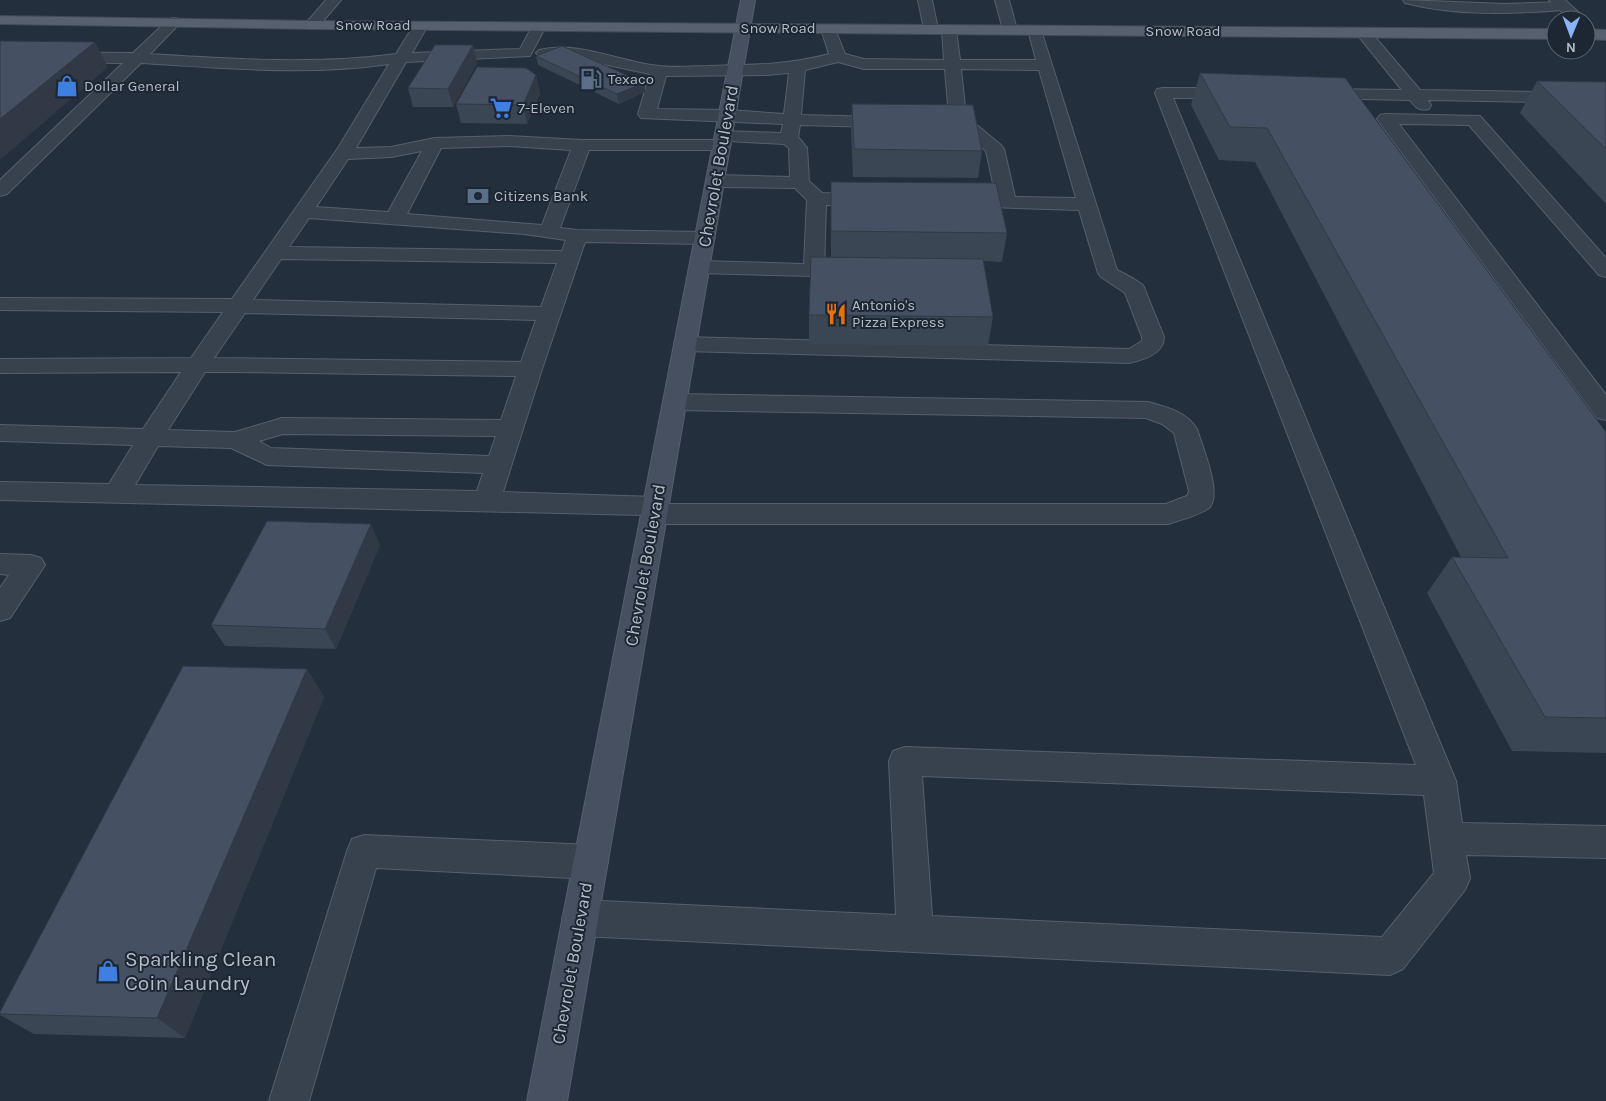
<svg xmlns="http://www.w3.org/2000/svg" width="1606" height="1101" font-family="Karla,sans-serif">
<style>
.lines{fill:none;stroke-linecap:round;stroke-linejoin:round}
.service-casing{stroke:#565f6c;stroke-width:2}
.minor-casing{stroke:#565f6c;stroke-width:2}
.secondary-casing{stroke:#565f6c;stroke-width:2}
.primary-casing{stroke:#414a57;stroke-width:2}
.service{fill:#38414e;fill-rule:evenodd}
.minor{fill:#38414e;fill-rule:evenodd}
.secondary{fill:#465061;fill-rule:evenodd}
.primary{fill:#56606e;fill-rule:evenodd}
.wall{fill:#3b4654}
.shaded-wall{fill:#303945}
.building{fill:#455162;stroke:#303945}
.labels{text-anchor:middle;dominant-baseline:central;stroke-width:4;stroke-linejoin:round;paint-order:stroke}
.far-street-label{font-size:15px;fill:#b4bcc9;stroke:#1d2633}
.far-poi-label{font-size:15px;fill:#b4bcc9;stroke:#1d2633;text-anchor:start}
.street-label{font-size:18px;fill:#b4bcc9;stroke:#1d2633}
.near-poi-label{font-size:21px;fill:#b4bcc9;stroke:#1d2633;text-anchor:start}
</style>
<rect width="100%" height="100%" fill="#242f3e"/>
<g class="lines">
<g class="service-casing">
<g id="service">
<path d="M918 0H932L938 29 936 32H926L924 29Z"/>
<path d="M995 0H1009L1017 30 1015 33H1005L1003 30Z"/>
<path d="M1403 0 1506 4 1563 2 1568 3 1570 6 1568 9 1563 10C1511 14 1456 16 1405 3Z"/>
<path d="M174 18 179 19 181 22 150 54C231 59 315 65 396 54L416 22H426L428 25 412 53 520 49 534 23H544L546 26 530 56 406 62 356 148 391 147 435 138 509 136 582 140H718L715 136 718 132 724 131 781 133 783 124 641 118 638 114 650 74 575 58 539 56 536 53 539 50C578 40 620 62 659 66 675 68 692 66 708 66 751 65 788 65 829 54L821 29 823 26H833L835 29 845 54 864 59 944 60 942 30 944 27H954L956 30 960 60H1036L1028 30 1030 27H1040L1117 270 1134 279 1143 285 1164 337C1164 354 1143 360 1129 363L685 351 677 349 674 344 677 339 685 337 1129 349 1142 341V337L1125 293 1101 277 1098 273 1079 210 957 206 954 202 957 198 996 197 986 151 966 134 938 123 916 128 800 125 798 137 807 148 809 181 822 193 869 194 876 196 879 200 876 204 869 206 826 205 824 270 821 274 814 276 700 273 693 271 690 267 693 263 700 261 804 264 807 200 795 188 716 187 709 185 707 181 709 177 716 175 790 177 789 148 784 144 728 141 731 145 728 149 722 150H589L560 228 577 230 705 232 712 234 715 238 712 242 705 244 585 242 542 369 503 492 656 497 665 499 668 504H1166L1187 496 1189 491 1174 433 1162 424 1146 418 675 410 667 407 663 402 667 397 675 394 1148 402C1166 407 1187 412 1197 429 1202 446 1223 495 1209 508 1202 514 1177 521 1168 524H655L646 521 642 515 0 500V482L109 484 133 445 0 441V425L143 429 181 372 0 373V359L191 358 223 312 0 310V298L232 299 338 148 389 64C309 76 222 68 141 63L7 194 0 196V180L123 63 0 62V52L133 53 169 19ZM838 62 864 69H945L948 105 933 114 916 118 801 115 805 70ZM961 69 1039 70 1076 198 1015 197 1004 149 1001 145 978 126 952 118 965 107ZM789 73 784 114 728 110 657 109 666 76 766 75ZM509 146 571 150 542 225 407 214 441 148ZM422 151 388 212 316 207 348 159 391 157ZM309 218 524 234 566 240 562 251 289 247ZM281 259 557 263 541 307 253 300ZM245 313 536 320 521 362 214 358ZM205 372H238L516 376 501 420 282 418 235 432 168 430ZM283 434 496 436 489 456 271 448 259 441ZM158 446 231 448 267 465 483 473 477 491 135 485Z"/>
<path d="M1364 28 1369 30 1420 90 1606 93V103L1428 100 1431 105 1429 109C1419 111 1416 108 1410 100L1315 98 1313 94 1315 90 1321 89 1402 90 1356 33 1359 30Z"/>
<path d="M1163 88H1231L1237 89 1239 93 1237 97 1231 98H1173L1456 781 1462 823 1606 826V858L1466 855 1470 878 1465 890 1403 969 1390 975 580 936 567 931 562 918 567 905 580 900 896 915 889 761 893 751 905 747 1416 765 1155 93 1157 89ZM922 776 1424 795 1434 873 1382 937 932 916Z"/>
<path d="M1386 114 1480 116 1606 258V277L1599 275 1469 125 1399 124 1606 395V420L1597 418 1380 123 1377 119 1380 115Z"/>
<path d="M0 554 31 555 41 558 45 565 10 618 0 621V588L9 575 0 574Z"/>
<path d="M364 835 591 845 603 850 608 862 603 874 591 879 376 868 309 1101H269L347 851 352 839Z"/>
</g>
</g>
<g class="minor-casing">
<g id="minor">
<path d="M326 0H341L317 28H307L305 25 307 22Z"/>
<path d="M1549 0H1565L1587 20 1586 22V20H1571Z"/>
</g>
</g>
<g class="secondary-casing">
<path id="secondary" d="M741 0H755L567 1101H527Z"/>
</g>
<g class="primary-casing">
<g id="primary">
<path d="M0 16 312 21 1556 29V39L312 29 0 24Z"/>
<path d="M1586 29 1606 30V40L1586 39Z"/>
</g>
</g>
<use href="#service" class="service"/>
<use href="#minor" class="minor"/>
<use href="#secondary" class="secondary"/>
<use href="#primary" class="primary"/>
</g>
<g class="wall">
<path d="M473 45 477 63 453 107H413L408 88Z"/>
<path d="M536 56 644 83 645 92 619 104 538 65Z"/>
<path d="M1200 73 1345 78 1606 432V753L1512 751 1427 593 1452 557H1461L1255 162 1219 160 1191 105Z"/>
<path d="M536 75 540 94 527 124 461 123 456 104Z"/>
<path d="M1537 81 1606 82V204L1520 113Z"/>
<path d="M852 104 982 151 978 178 853 177 851 131Z"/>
<path d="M831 182 1007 233 1002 262 983 261 993 317 988 346 809 344V315L831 257Z"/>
<path d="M380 545 336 649 225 646 211 625Z"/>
<path d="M307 669 324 697 185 1038 34 1034 0 1015V1012Z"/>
</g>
<g class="shaded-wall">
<path d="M95 42 108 67 0 160V119Z"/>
<path d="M473 45 477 63 453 107 448 89Z"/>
<path d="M536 75 540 94 527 124 523 105Z"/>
<path d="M644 83 645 92 619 104 617 94Z"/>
<path d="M371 524 380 545 336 649 325 629Z"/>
<path d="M307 669 324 697 185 1038 157 1018Z"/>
</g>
<g class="building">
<path d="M0 41 95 42 0 119Z"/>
<path d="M435 45H473L448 89 408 88Z"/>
<path d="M562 46 644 83 617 94 536 56Z"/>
<path d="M477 67 526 68 536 75 523 105 456 104Z"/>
<path d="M1200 73 1345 78 1606 432V718L1545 717 1452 557 1508 558 1267 128 1230 127Z"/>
<path d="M1537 81 1606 82V149Z"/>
<path d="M852 104 973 105 982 151 854 149Z"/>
<path d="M831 182 996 183 1007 233 831 231Z"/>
<path d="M811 257 983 259 993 317 809 315Z"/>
<path d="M267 521 371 524 325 629 211 625Z"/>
<path d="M183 666 307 669 157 1018 0 1014V1012Z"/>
</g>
<defs>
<g id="fuel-bare" transform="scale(1.725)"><path d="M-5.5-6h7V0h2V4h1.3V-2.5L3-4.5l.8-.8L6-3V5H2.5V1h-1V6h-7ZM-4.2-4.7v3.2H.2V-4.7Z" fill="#5c6f8a" stroke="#1d2633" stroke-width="2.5" paint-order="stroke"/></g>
<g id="shop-bare" transform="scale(1.725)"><path d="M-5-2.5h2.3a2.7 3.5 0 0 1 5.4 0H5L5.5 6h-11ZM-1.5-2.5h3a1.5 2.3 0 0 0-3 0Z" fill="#3f7fe0" stroke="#1d2633" stroke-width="2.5" paint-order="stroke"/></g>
<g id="supermarket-bare" transform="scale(1.725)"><path d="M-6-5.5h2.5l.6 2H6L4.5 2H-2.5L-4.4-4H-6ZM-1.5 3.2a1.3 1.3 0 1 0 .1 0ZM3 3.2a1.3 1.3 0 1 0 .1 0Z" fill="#3f7fe0" stroke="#1d2633" stroke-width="2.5" paint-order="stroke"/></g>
<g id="bank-bare" transform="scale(1.725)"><path d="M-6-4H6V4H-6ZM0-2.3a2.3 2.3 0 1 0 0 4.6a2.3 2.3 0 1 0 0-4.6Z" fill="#5c6f8a" stroke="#1d2633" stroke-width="2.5" paint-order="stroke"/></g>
<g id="restaurant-bare" transform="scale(1.725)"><path d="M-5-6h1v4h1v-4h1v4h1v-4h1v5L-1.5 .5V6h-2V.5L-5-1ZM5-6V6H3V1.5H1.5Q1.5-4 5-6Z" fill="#e8710a" stroke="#1d2633" stroke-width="2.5" paint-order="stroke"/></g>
</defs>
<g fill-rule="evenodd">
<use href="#fuel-bare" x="591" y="79"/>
<use href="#shop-bare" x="67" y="86"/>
<use href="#supermarket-bare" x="501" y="108"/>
<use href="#bank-bare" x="478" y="196"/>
<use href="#restaurant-bare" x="836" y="314"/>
<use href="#shop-bare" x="108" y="971"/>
</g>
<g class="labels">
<g class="far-street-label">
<text x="373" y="25">Snow Road</text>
<text x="778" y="28">Snow Road</text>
<text x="1183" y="31">Snow Road</text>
</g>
<g class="far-poi-label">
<text x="608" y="79">Texaco</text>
<text x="84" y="86">Dollar General</text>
<text x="518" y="108">7-Eleven</text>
<text x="494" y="196">Citizens Bank</text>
<text x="852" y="305">Antonio's<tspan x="852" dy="17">Pizza Express</tspan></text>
</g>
<g class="street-label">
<text transform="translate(718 166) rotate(-80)">Chevrolet Boulevard</text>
<text transform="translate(645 565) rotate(-80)">Chevrolet Boulevard</text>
<text transform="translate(572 963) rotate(-80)">Chevrolet Boulevard</text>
</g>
<g class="near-poi-label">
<text x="125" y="959">Sparkling Clean<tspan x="125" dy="24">Coin Laundry</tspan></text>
</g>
</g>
<g transform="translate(1571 35) rotate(181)"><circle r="24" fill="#1d2633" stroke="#59626f"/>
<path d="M0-4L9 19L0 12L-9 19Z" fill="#8ab4f8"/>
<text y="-8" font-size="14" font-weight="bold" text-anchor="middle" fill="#b4bcc9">N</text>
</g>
</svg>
